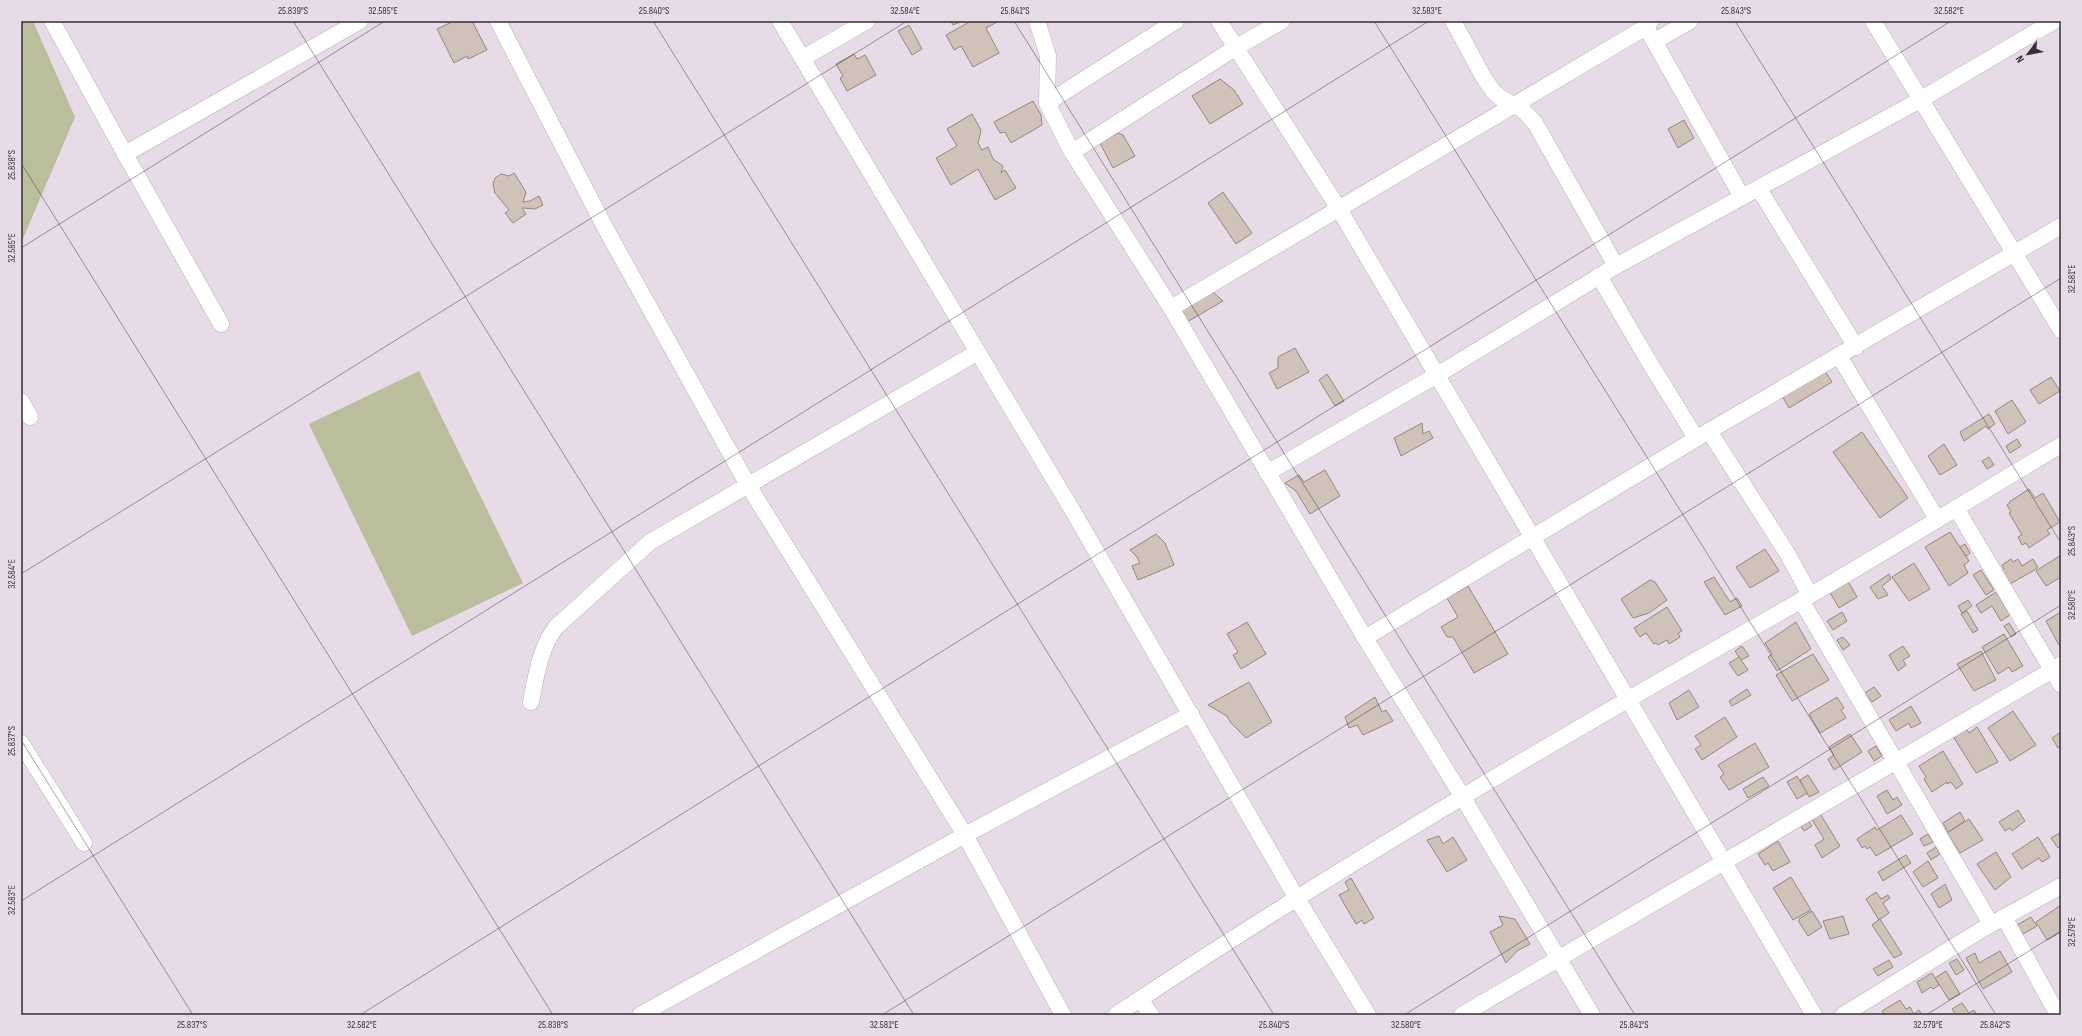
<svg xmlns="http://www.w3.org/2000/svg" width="2082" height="1036" font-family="'Sofia Sans Condensed',sans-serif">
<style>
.green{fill:#bbbe9d}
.building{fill:#d1c2b9;stroke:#96877f}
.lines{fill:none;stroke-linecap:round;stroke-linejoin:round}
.street-casing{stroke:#baafbb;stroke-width:17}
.street{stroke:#fff;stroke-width:16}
.ticks{fill:none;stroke:#343034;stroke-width:1;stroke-opacity:0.45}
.neatline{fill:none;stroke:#343034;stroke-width:1.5}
.ticks-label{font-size:10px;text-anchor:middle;fill:#343034}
</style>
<rect width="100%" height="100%" fill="#e6dbe7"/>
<g class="green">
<path d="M33 21 75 117 21 243V23Z"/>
<path d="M419 371 523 583 412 636 309 424Z"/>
</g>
<g class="building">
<path d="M454 21H472L487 50 468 59 467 56 454 63 437 29Z"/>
<path d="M951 21H962L953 25Z"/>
<path d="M971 21H999L986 28 999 53 973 67 961 46 954 50 946 35Z"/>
<path d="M909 25 922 49 912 55 898 31Z"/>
<path d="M854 54 857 59 865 55 876 75 847 91 840 78 843 76 836 64Z"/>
<path d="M1220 79 1234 90 1243 104 1210 124 1192 96Z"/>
<path d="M1033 101 1041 115 1042 125 1011 143 1005 132 1000 133 994 122Z"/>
<path d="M972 114 981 130 978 143 982 150 988 147 993 159 1003 166 1001 173 1005 170 1016 188 995 200 978 169 951 185 936 158 957 146 947 129Z"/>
<path d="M1684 120 1694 138 1678 148 1668 129Z"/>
<path d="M1118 133 1123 135 1135 156 1113 168 1100 143Z"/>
<path d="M514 173 526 192 523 202 530 201 539 196 543 205 535 209 522 208 526 214 513 223 505 213 509 210 495 193 493 184 495 178 501 174 509 176Z"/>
<path d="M1223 192 1252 233 1236 244 1208 203Z"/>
<path d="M1213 292 1223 301 1187 322 1181 311Z"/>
<path d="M1295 348 1309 372 1277 389 1269 373 1278 368V357Z"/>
<path d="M1823 368 1832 382 1789 408 1781 394Z"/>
<path d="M1327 374 1344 401 1335 406 1319 380Z"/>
<path d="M2051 377 2060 391 2039 404 2030 390Z"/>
<path d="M2012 400 2026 422 2008 434 1995 411Z"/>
<path d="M1989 414 1995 424 1988 429 1986 426 1964 441 1960 432Z"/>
<path d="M1422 423 1423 434 1429 431 1433 438 1401 456 1394 438Z"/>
<path d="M1862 432 1908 498 1880 518 1833 452Z"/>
<path d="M2017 439 2021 446 2010 453 2006 446Z"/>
<path d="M1944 444 1957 465 1940 475 1928 456Z"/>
<path d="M1989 457 1994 465 1987 469 1982 461Z"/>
<path d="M1325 470 1340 496 1310 514 1296 491 1285 483 1299 475 1304 482Z"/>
<path d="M2029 489 2035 498 2043 493 2060 522 2047 530 2050 534 2029 548 2026 543 2022 545 2018 537 2022 535 2009 513 2011 512 2007 505 2010 503 2009 502Z"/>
<path d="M1950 532 1969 561 1964 565 1968 573 1949 586 1925 547Z"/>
<path d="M1156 534 1165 543 1174 565 1138 580 1132 566 1140 563 1137 557 1130 550Z"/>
<path d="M1965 544 1970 553 1966 556 1960 547Z"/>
<path d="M1765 549 1779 571 1750 588 1736 567Z"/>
<path d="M2061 555V577L2046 586 2036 571Z"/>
<path d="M2011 559 2013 562 2018 559 2022 566 2033 559 2038 568 2010 584 2002 571 2004 569 2002 565Z"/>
<path d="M1914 563 1930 589 1909 601 1892 577Z"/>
<path d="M1981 570 1994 590 1986 595 1973 575Z"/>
<path d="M1889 574 1891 579 1882 586 1888 595 1878 599 1870 587Z"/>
<path d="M1714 577 1730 602 1737 598 1742 606 1725 615 1704 582Z"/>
<path d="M1846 578 1857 597 1839 608 1828 589Z"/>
<path d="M1650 580 1655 582 1667 600 1649 613 1633 618 1621 599Z"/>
<path d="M1468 586 1508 654 1474 673 1453 637H1447L1441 627 1458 617 1447 598Z"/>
<path d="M1996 592 2010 615 2001 621 1992 606 1981 613 1976 605Z"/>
<path d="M1968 600 1972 606 1962 613 1958 606Z"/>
<path d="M1667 607 1682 631 1678 633 1680 637 1669 644 1667 640 1658 645 1656 643 1654 644 1646 633 1640 637 1634 628Z"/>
<path d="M1967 611 1978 630 1973 633 1961 614Z"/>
<path d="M1842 612 1847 621 1833 630 1827 621Z"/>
<path d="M2061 612V644L2059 645 2046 621Z"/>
<path d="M1247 622 1266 654 1241 669 1233 655 1238 652 1227 634Z"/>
<path d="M1796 622 1811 649 1777 671 1768 657 1772 654 1765 643Z"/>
<path d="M2009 623 2016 634 2011 637 2004 626Z"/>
<path d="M2004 634 2023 666 2012 672 2009 667 1998 674 1982 647Z"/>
<path d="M1843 637 1850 645 1843 650 1837 640Z"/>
<path d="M1742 646 1749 656 1741 660 1735 651Z"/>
<path d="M1903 646 1910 656 1903 660 1906 665 1898 671 1889 655Z"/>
<path d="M1981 651 1996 680 1974 691 1957 664Z"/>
<path d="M1813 654 1829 680 1792 701 1776 675Z"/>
<path d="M1739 657 1748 670 1738 676 1729 663Z"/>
<path d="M1249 682 1272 722 1246 738 1231 723 1227 716 1208 705Z"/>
<path d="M1874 687 1881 696 1872 702 1865 693Z"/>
<path d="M1747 689 1751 695 1732 706 1729 701Z"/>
<path d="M1689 690 1699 707 1677 720 1669 703Z"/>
<path d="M1375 697 1382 712 1386 710 1393 721 1363 735 1357 725 1349 728 1345 717Z"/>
<path d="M1837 697 1844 708 1841 710 1846 718 1820 733 1809 714Z"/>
<path d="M1911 706 1921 723 1911 728 1909 723 1896 731 1889 720Z"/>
<path d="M2013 711 2036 745 2010 761 1988 728Z"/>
<path d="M1725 717 1737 737 1702 760 1695 749 1701 745 1695 736Z"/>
<path d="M1977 727 1998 762 1976 773 1953 736 1966 728 1969 733Z"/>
<path d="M2061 732V746L2058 748 2052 738Z"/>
<path d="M1850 734 1862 752 1834 770 1828 759 1834 755 1829 747Z"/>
<path d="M1755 743 1769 767 1729 790 1720 777 1724 774 1718 765Z"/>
<path d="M1876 746 1882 756 1874 761 1868 751Z"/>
<path d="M1943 751 1963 784 1956 789 1951 782 1947 784V782L1932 792 1924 779 1926 777 1919 766Z"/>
<path d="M1808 775 1819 792 1809 797 1800 780Z"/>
<path d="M1797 776 1807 793 1797 799 1787 782Z"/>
<path d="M1763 777 1769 786 1748 798 1743 789Z"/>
<path d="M1887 790 1893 800 1897 797 1902 805 1887 814 1877 796Z"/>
<path d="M2018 810 2025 821 2012 831 2010 828 2005 831 1999 822Z"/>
<path d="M1819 812 1840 846 1822 858 1815 845 1824 839 1811 818Z"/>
<path d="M1960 812 1965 821 1948 832 1943 823Z"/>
<path d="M1901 815 1913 834 1876 856 1870 847 1867 849 1865 846 1862 848 1857 839 1875 827 1877 830Z"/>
<path d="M1806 818 1812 826 1804 831 1799 824Z"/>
<path d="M1969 819 1983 840 1960 853 1947 833Z"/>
<path d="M2061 832V845L2058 848 2051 838Z"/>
<path d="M1928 834 1933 842 1924 846 1920 839Z"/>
<path d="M1439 836 1443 844 1453 837 1467 860 1447 872 1427 840Z"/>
<path d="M2038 837 2050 857 2042 862 2039 858 2022 869 2012 854Z"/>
<path d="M1778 841 1790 862 1773 871 1768 863 1765 865 1758 854Z"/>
<path d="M1936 847 1940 854 1931 860 1927 853Z"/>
<path d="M1996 852 2011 877 1995 890 1977 864Z"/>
<path d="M1906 855 1911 863 1883 881 1878 872Z"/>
<path d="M1928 861 1938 878 1923 887 1913 872Z"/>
<path d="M1791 877 1811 910 1793 920 1773 888Z"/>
<path d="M1351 878 1374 918 1364 924 1362 920 1356 924 1339 895 1349 890 1345 882Z"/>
<path d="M1945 884 1952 900 1939 908 1931 894Z"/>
<path d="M1876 892 1881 899 1888 895 1890 898 1883 903 1889 913 1879 920 1866 899Z"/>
<path d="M2061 905V932L2047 940 2036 922Z"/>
<path d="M1812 911 1822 927 1808 936 1799 922V919Z"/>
<path d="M1499 916 1515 919 1530 944 1517 951 1506 963 1490 932 1503 925Z"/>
<path d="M1843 916 1849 934 1830 939 1823 921Z"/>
<path d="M2031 917 2037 926 2023 934 2017 925Z"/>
<path d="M1880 919 1902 954 1894 958 1872 925Z"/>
<path d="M2000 951 2012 972 1983 989 1966 958 1975 953 1979 963Z"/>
<path d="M1957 959 1964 970 1956 975 1949 963Z"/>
<path d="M1889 960 1893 967 1878 976 1873 969Z"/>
<path d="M1946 971 1960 994 1949 1000 1935 978Z"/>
<path d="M1932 973 1939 985 1933 989 1931 987 1922 993 1917 982Z"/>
<path d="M1900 1000 1906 1009 1910 1007 1914 1014 1919 1010 1922 1015H1885L1882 1011Z"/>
<path d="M1962 1003 1969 1013 1974 1010 1977 1015H1956L1952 1009Z"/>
</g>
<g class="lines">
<g class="street-casing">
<g id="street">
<path d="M52 21 125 154 221 324"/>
<path d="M498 21 608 233 748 485 965 835 1063 1015"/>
<path d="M780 21 1074 513 1296 897 1368 1015"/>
<path d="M1037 21 1048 56 1047 103 1072 152 1171 308 1365 638 1462 796 1592 1015"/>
<path d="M1219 21 1339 209 1814 1015"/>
<path d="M1453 21 1484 78 1493 91 1502 99 1522 109 1535 123 1616 266"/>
<path d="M1651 21 1646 27 1742 197"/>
<path d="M1873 21 2061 330"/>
<path d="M1655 41 1690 21"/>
<path d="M803 58 867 21"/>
<path d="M1047 103 1176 21"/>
<path d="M1072 152 1235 48 1282 21"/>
<path d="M125 154 360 21"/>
<path d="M1759 189 1856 347"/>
<path d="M1599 276 1648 360 1696 438"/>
<path d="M1171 308 1646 27"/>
<path d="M1839 356 1937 519"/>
<path d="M21 401 30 417"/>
<path d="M1709 431 1787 553 1810 595"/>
<path d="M1267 473 1437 375 1616 266 1920 100 2054 21"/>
<path d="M1956 508 2061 685"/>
<path d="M1801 600 1991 924"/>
<path d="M1365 638 1709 431 2061 226"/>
<path d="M531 702C536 676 540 648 556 627L650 542 978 352"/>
<path d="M21 743 84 843"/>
<path d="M2004 917 2058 1015"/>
<path d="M1140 999 1151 1015"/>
<path d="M640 1015 965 835 1191 714"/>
<path d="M1116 1015C1341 865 1574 729 1809 596 1894 547 1977 495 2061 445"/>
<path d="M1462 1015 2061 665"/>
<path d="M1843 1015 1986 927 2061 886"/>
</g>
</g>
<use href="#street" class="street"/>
</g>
<path class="ticks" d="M293 21 914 1015M653 21 1274 1015M1014 21 1635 1015M1374 21 1996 1015M1735 21 2061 543M21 163 553 1015M21 248 385 21M21 574 907 21M21 740 193 1015M21 901 1429 21M360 1015 1951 21M882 1015 2061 278M1404 1015 2061 605M1926 1015 2061 931"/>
<rect width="2082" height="1036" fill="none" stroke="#e6dbe7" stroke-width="44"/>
<g transform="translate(2028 54) rotate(238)" stroke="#e6dbe7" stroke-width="3" paint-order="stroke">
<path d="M0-3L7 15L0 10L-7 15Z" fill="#343034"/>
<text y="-6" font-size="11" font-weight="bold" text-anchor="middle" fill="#343034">N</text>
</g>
<rect x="22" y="22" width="2038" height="992" class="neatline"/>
<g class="ticks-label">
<text x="293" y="14">25.839°S</text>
<text x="383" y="14">32.585°E</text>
<text x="654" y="14">25.840°S</text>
<text x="905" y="14">32.584°E</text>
<text x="1015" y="14">25.841°S</text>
<text x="1427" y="14">32.583°E</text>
<text x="1736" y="14">25.843°S</text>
<text x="1949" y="14">32.582°E</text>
<text transform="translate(11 165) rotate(-90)" y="4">25.838°S</text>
<text transform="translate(11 248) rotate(-90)" y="4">32.585°E</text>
<text transform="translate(2071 279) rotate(-90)" y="4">32.581°E</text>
<text transform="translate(2071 541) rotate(-90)" y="4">25.843°S</text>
<text transform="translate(11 574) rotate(-90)" y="4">32.584°E</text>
<text transform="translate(2071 605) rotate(-90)" y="4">32.580°E</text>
<text transform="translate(11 741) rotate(-90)" y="4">25.837°S</text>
<text transform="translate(11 900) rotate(-90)" y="4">32.583°E</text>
<text transform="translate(2071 932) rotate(-90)" y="4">32.579°E</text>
<text x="192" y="1028">25.837°S</text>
<text x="362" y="1028">32.582°E</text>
<text x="553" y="1028">25.838°S</text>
<text x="884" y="1028">32.581°E</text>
<text x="1274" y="1028">25.840°S</text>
<text x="1406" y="1028">32.580°E</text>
<text x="1634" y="1028">25.841°S</text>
<text x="1928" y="1028">32.579°E</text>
<text x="1995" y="1028">25.842°S</text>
</g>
</svg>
